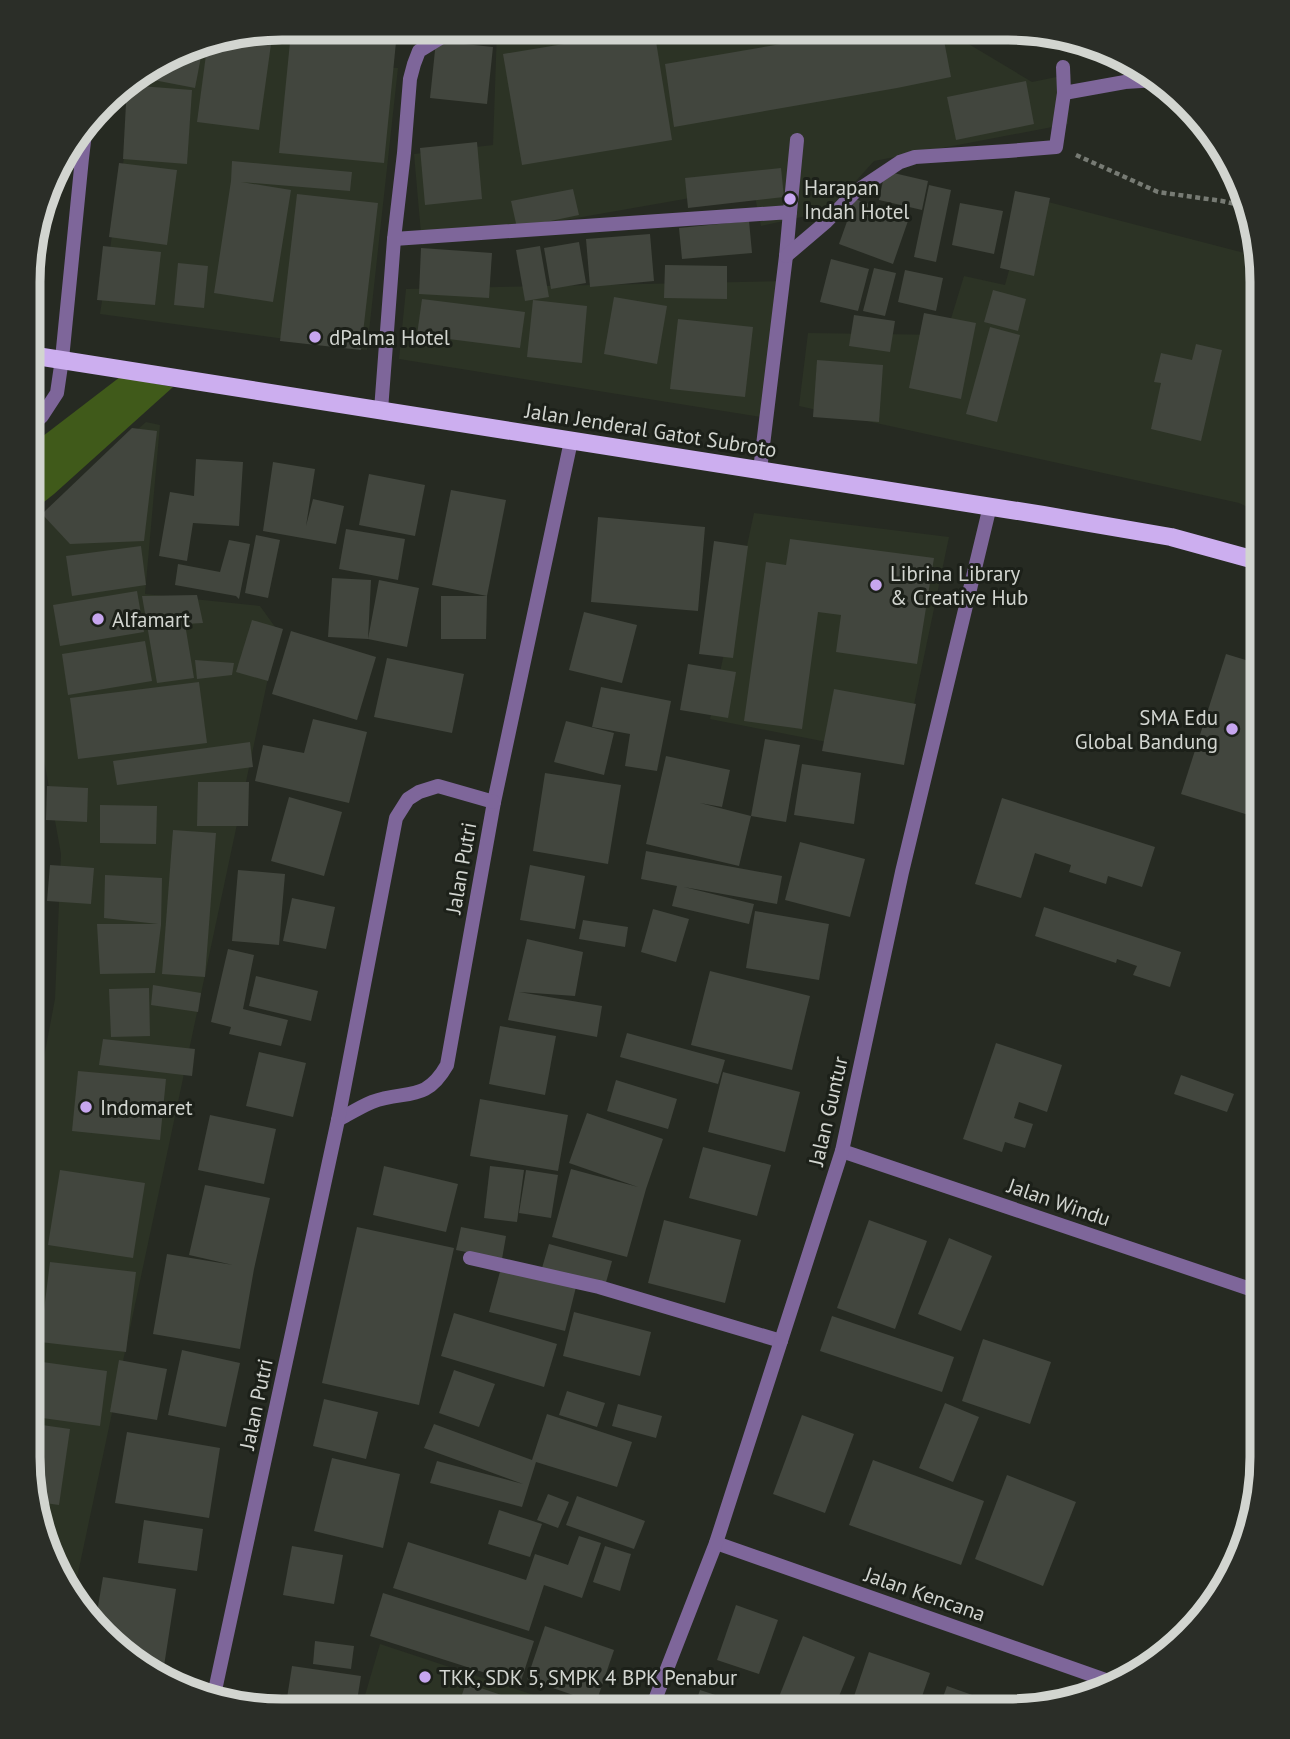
<svg xmlns="http://www.w3.org/2000/svg" width="1290" height="1739" font-family="'PT Sans',sans-serif">
<style>
.built{fill:#2c3325}
.green{fill:#405a1a}
.building{fill:#42463e}
.lines{fill:none;stroke-linecap:round;stroke-linejoin:round}
.path{stroke:#777b74;stroke-width:4.5;stroke-dasharray:5 3.5;stroke-linecap:butt}
.service{stroke:#7e669a;stroke-width:14}
.minor{stroke:#7e669a;stroke-width:14}
.tertiary{stroke:#7e669a;stroke-width:14}
.primary{stroke:#ccaeef;stroke-width:18}
.poi-dot{fill:#c7a6ef;stroke:#1c2019;stroke-width:2.5}
.labels{text-anchor:middle;dominant-baseline:central;stroke-width:6;stroke-linejoin:round;paint-order:stroke}
.poi-label{font-size:21px;fill:#d2d5d0;stroke:#1c2019;text-anchor:start}
.street-label{font-size:21px;fill:#d2d5d0;stroke:#1c2019}
.rim{fill:none;stroke:#d2d5d0;stroke-width:9}
</style>
<rect width="100%" height="100%" fill="#262a22"/>
<g class="built">
<path d="M282 28H362V66L398 68 367 350 100 314 136 79 200 42Z"/>
<path d="M497 29 920 30 957 37 1032 82 1071 74 1068 124 874 161 829 211 761 226 753 187 422 245 414 154 493 145Z"/>
<path d="M1029 197 1256 256 1262 282V514L1239 503 799 406 808 333 946 335 964 276 1005 285Z"/>
<path d="M786 281 761 417 399 359 406 289Z"/>
<path d="M146 422 160 425 145 594 260 606 278 631 74 1592 54 1570 28 1457 29 1136 55 999 61 854 44 760 29 703 30 569 39 564 31 523Z"/>
<path d="M754 513 949 537 903 757 710 719Z"/>
<path d="M380 1644 579 1710 361 1709Z"/>
</g>
<path class="green" d="M120 377 173 387 54 494 30 513V446Z"/>
<g class="building">
<path d="M654 29 672 140 522 165 503 54Z"/>
<path d="M273 30 259 130 197 122 208 40Z"/>
<path d="M862 30H942L951 77 897 88 674 127 665 64Z"/>
<path d="M291 32 396 42 384 163 279 153Z"/>
<path d="M204 41 195 88 138 77 200 42Z"/>
<path d="M436 41 493 47 487 104 430 98Z"/>
<path d="M1026 81 1034 124 956 140 947 97Z"/>
<path d="M127 85 192 90 187 164 123 159Z"/>
<path d="M477 142 482 199 425 205 420 148Z"/>
<path d="M232 161 352 172 350 191 241 182 291 190 273 302 214 293 231 181Z"/>
<path d="M119 163 177 170 167 245 109 237Z"/>
<path d="M781 168 784 197 688 208 685 178Z"/>
<path d="M885 171 928 181 922 210 879 200Z"/>
<path d="M929 185 951 190 936 262 914 257Z"/>
<path d="M573 189 579 215 517 228 511 201Z"/>
<path d="M1015 191 1050 198 1034 276 1000 268Z"/>
<path d="M297 194 378 203 361 350 280 341Z"/>
<path d="M855 199 909 218 893 264 839 244Z"/>
<path d="M960 203 1003 211 994 254 952 245Z"/>
<path d="M45 206 37 289H30V249Z"/>
<path d="M749 221 752 253 682 259 679 228Z"/>
<path d="M650 234 654 281 590 287 586 239Z"/>
<path d="M579 242 586 283 551 289 544 248Z"/>
<path d="M103 246 161 252 155 305 97 300Z"/>
<path d="M540 246 549 297 525 301 516 250Z"/>
<path d="M421 248 492 253 489 298 419 294Z"/>
<path d="M831 259 869 269 858 311 820 302Z"/>
<path d="M178 263 208 266 204 308 174 305Z"/>
<path d="M665 265 727 266V299L664 298Z"/>
<path d="M874 268 896 273 885 316 863 311Z"/>
<path d="M905 270 943 278 936 311 898 302Z"/>
<path d="M993 290 1026 299 1018 331 984 322Z"/>
<path d="M614 297 667 306 657 364 604 354Z"/>
<path d="M422 299 525 312 520 348 417 335Z"/>
<path d="M533 300 587 306 582 363 527 357Z"/>
<path d="M924 313 976 323 961 399 909 388Z"/>
<path d="M854 315 895 321 890 352 849 346Z"/>
<path d="M678 319 753 327 745 397 670 389Z"/>
<path d="M990 327 1020 335 997 422 966 414Z"/>
<path d="M1196 344 1222 350 1201 441 1151 429 1161 383 1154 382 1161 353 1192 360Z"/>
<path d="M817 360 883 365 879 422 813 417Z"/>
<path d="M132 428 157 431 144 541 70 544 42 514Z"/>
<path d="M196 459 243 462 239 526 193 523 187 561 159 556 170 492 194 496Z"/>
<path d="M273 462 315 469 306 526 313 499 344 506 336 544 263 531Z"/>
<path d="M369 474 425 485 415 536 359 525Z"/>
<path d="M451 490 506 500 487 596 432 585Z"/>
<path d="M598 517 705 527 698 611 591 602Z"/>
<path d="M346 529 405 539 398 580 339 569Z"/>
<path d="M256 535 280 540 268 598 245 593Z"/>
<path d="M790 539 934 558 917 664 836 652 841 615 818 612 802 729 744 721 766 562 786 565Z"/>
<path d="M229 540 250 544 239 599 236 596 175 585 178 564 220 572Z"/>
<path d="M714 541 748 546 733 658 699 654Z"/>
<path d="M141 546 146 585 72 596 66 556Z"/>
<path d="M332 578 371 580 368 639 379 580 419 588 407 647 368 639 328 637Z"/>
<path d="M137 591 144 632 60 646 53 605Z"/>
<path d="M197 595 203 623 185 624 194 678 157 683 142 596Z"/>
<path d="M441 596H487L486 639H441Z"/>
<path d="M584 612 637 625 622 683 569 670Z"/>
<path d="M252 620 283 629 268 681 236 672Z"/>
<path d="M291 631 376 657 357 720 272 694Z"/>
<path d="M145 641 152 681 68 695 62 654Z"/>
<path d="M1226 654 1262 665V794L1255 817 1181 794Z"/>
<path d="M387 658 464 674 452 733 374 717Z"/>
<path d="M195 660 234 663 232 675 197 679Z"/>
<path d="M688 664 736 672 728 718 680 710Z"/>
<path d="M199 682 207 743 78 759 70 698Z"/>
<path d="M601 687 671 701 657 771 625 766 630 734 592 727Z"/>
<path d="M834 689 916 704 904 765 822 751Z"/>
<path d="M313 719 367 732 349 803 255 781 263 745 304 753Z"/>
<path d="M566 721 614 733 604 775 554 762Z"/>
<path d="M765 739 800 745 786 822 751 816Z"/>
<path d="M250 742 253 767 117 785 113 761Z"/>
<path d="M666 756 730 770 722 807 700 803 751 816 739 866 646 844Z"/>
<path d="M802 764 861 773 854 824 794 815Z"/>
<path d="M545 773 621 785 608 864 533 851Z"/>
<path d="M198 782H249L248 826H197Z"/>
<path d="M47 786 88 788 87 822 46 820Z"/>
<path d="M289 797 342 812 324 876 271 861Z"/>
<path d="M1002 798 1155 847 1142 887 1108 876 1106 884 1069 872 1071 865 1035 853 1021 898 975 884Z"/>
<path d="M100 805 157 806 156 844 100 843Z"/>
<path d="M173 830 216 833 205 977 162 974Z"/>
<path d="M800 842 865 859 850 917 785 900Z"/>
<path d="M646 851 782 876 777 904 684 887 754 904 749 924 672 906 677 886 641 879Z"/>
<path d="M50 865 94 868 91 904 47 901Z"/>
<path d="M530 865 585 876 575 929 520 920Z"/>
<path d="M238 870 285 874 279 945 232 941Z"/>
<path d="M105 875 162 878 161 925 155 973 100 974 97 924H158L104 918Z"/>
<path d="M292 898 335 907 326 949 283 941Z"/>
<path d="M1044 907 1181 952 1170 987 1133 975 1137 966 1117 959 1116 963 1035 936Z"/>
<path d="M653 909 689 919 676 962 641 952Z"/>
<path d="M755 911 829 924 819 980 746 968Z"/>
<path d="M583 920 628 927 625 947 579 939Z"/>
<path d="M527 939 583 952 575 996 519 992 602 1006 597 1037 508 1020Z"/>
<path d="M228 949 254 955 243 1009 288 1020 281 1046 229 1034 231 1027 211 1022Z"/>
<path d="M710 971 810 996 792 1070 691 1045Z"/>
<path d="M256 976 318 991 311 1021 249 1006Z"/>
<path d="M153 985 201 993 198 1012 151 1005Z"/>
<path d="M149 988 150 1036 111 1037 109 989Z"/>
<path d="M500 1026 556 1036 545 1095 489 1084Z"/>
<path d="M627 1033 725 1060 718 1084 620 1057Z"/>
<path d="M103 1039 195 1049 192 1076 99 1065Z"/>
<path d="M996 1043 1062 1065 1047 1112 1019 1102 1014 1118 1033 1124 1025 1148 1005 1142 1002 1152 963 1139Z"/>
<path d="M259 1052 306 1063 293 1117 246 1106Z"/>
<path d="M78 1071 166 1079 160 1140 72 1131Z"/>
<path d="M723 1072 800 1092 785 1152 708 1132Z"/>
<path d="M1181 1075 1234 1094 1227 1112 1174 1094Z"/>
<path d="M616 1080 677 1099 668 1129 607 1111Z"/>
<path d="M480 1099 568 1115 558 1171 470 1156Z"/>
<path d="M587 1113 663 1139 646 1189 627 1257 552 1237 571 1169 638 1187 569 1163Z"/>
<path d="M210 1115 276 1129 264 1184 198 1170Z"/>
<path d="M703 1147 771 1165 757 1216 689 1198Z"/>
<path d="M384 1166 458 1184 446 1232 373 1215Z"/>
<path d="M490 1166 524 1170 517 1222 484 1218Z"/>
<path d="M60 1170 145 1183 133 1258 48 1245Z"/>
<path d="M526 1170 558 1175 551 1218 519 1213Z"/>
<path d="M205 1185 270 1198 254 1269 240 1349 153 1334 167 1254 233 1265 189 1255Z"/>
<path d="M664 1220 741 1240 725 1303 648 1283Z"/>
<path d="M869 1220 927 1241 895 1329 837 1308Z"/>
<path d="M357 1227 454 1248 419 1405 322 1383Z"/>
<path d="M461 1227 506 1236 502 1259 456 1250Z"/>
<path d="M949 1238 992 1256 961 1331 918 1314Z"/>
<path d="M549 1244 612 1261 605 1286 542 1268Z"/>
<path d="M50 1262 136 1272 126 1352 40 1342Z"/>
<path d="M501 1268 576 1287 565 1331 489 1312Z"/>
<path d="M574 1312 651 1332 640 1376 563 1356Z"/>
<path d="M454 1313 557 1344 544 1387 441 1356Z"/>
<path d="M832 1316 954 1357 942 1392 820 1351Z"/>
<path d="M983 1339 1051 1362 1030 1424 962 1401Z"/>
<path d="M182 1350 240 1363 226 1427 168 1415Z"/>
<path d="M28 1360 107 1371 100 1426 28 1416Z"/>
<path d="M119 1360 167 1369 157 1420 110 1412Z"/>
<path d="M454 1370 495 1384 479 1427 439 1413Z"/>
<path d="M567 1391 605 1403 597 1427 559 1415Z"/>
<path d="M324 1399 378 1412 366 1459 313 1446Z"/>
<path d="M945 1403 979 1417 953 1482 919 1468Z"/>
<path d="M618 1404 662 1416 656 1438 612 1426Z"/>
<path d="M547 1414 632 1442 617 1487 536 1462 522 1507 430 1483 437 1461 523 1484 424 1448 434 1424 532 1460Z"/>
<path d="M802 1415 854 1434 825 1513 773 1494Z"/>
<path d="M28 1423 70 1429 59 1505 38 1502 28 1457Z"/>
<path d="M127 1432 220 1448 209 1518 115 1503Z"/>
<path d="M332 1458 400 1474 383 1548 314 1531Z"/>
<path d="M873 1460 984 1501 961 1565 849 1525Z"/>
<path d="M1007 1475 1076 1502 1043 1586 975 1559Z"/>
<path d="M548 1494 569 1502 558 1528 537 1520Z"/>
<path d="M577 1496 645 1521 634 1549 566 1525Z"/>
<path d="M499 1510 542 1524 530 1557 488 1544Z"/>
<path d="M144 1520 203 1529 197 1571 138 1563Z"/>
<path d="M579 1536 601 1543 582 1598 544 1585 529 1631 393 1588 408 1542 526 1580 535 1554 568 1565Z"/>
<path d="M292 1546 343 1555 334 1604 283 1595Z"/>
<path d="M605 1546 631 1554 620 1591 593 1582Z"/>
<path d="M103 1577 176 1589 164 1666 135 1662 96 1618Z"/>
<path d="M383 1593 534 1641 520 1684 370 1636Z"/>
<path d="M736 1605 778 1620 759 1674 717 1660Z"/>
<path d="M545 1626 614 1650 596 1703 527 1679Z"/>
<path d="M803 1636 855 1657 833 1711 782 1710 775 1707Z"/>
<path d="M315 1641 354 1646 351 1669 313 1664Z"/>
<path d="M869 1652 930 1673 917 1711H849Z"/>
<path d="M292 1666 361 1676 356 1707 287 1698Z"/>
<path d="M466 1683 542 1709V1710L457 1709Z"/>
<path d="M947 1686 1003 1706 1001 1711H938Z"/>
<path d="M700 1690 749 1706 747 1710H693Z"/>
<path d="M262 1701 291 1708V1709H260Z"/>
</g>
<g class="lines">
<path class="path" d="M1076 155 1158 192 1222 201 1244 206"/>
<path class="service" d="M790 212 797 140"/>
<g class="minor">
<path d="M1064 93 1125 82 1157 80"/>
<path d="M394 239 790 212 786 256 760 470"/>
<path d="M786 256 826 222 855 192 900 162 915 157 1008 151 1056 147 1064 93 1063 67"/>
<path d="M62 359 82 158 86 125"/>
<path d="M381 410 394 239 404 153 410 79 414 64 419 51 445 35 462 29"/>
<path d="M338 1120C349 1114 360 1107 372 1102 405 1089 425 1104 447 1065L494 802 571 441"/>
<path d="M842 1151 1262 1293"/>
<path d="M470 1258 599 1287 781 1341"/>
<path d="M716 1543 1120 1685"/>
<path d="M214 1695 338 1120 396 818 408 799 419 792 438 786 494 802"/>
<path d="M651 1710 716 1543 842 1151 902 872 990 506"/>
</g>
<g class="tertiary">
<path d="M30 427 42 416 57 393 62 359"/>
<path d="M29 891V831"/>
</g>
<path class="primary" d="M30 355 1043 515 1171 537 1262 562"/>
</g>
<g class="poi-dot">
<circle cx="790" cy="199" r="7"/>
<circle cx="315" cy="337" r="7"/>
<circle cx="876" cy="585" r="7"/>
<circle cx="98" cy="619" r="7"/>
<circle cx="1232" cy="729" r="7"/>
<circle cx="86" cy="1107" r="7"/>
<circle cx="425" cy="1677" r="7"/>
</g>
<g class="labels">
<g class="poi-label">
<text x="804" y="187">Harapan<tspan x="804" dy="24">Indah Hotel</tspan></text>
<text x="329" y="337">dPalma Hotel</text>
<text x="890" y="573">Librina Library<tspan x="890" dy="24">&amp; Creative Hub</tspan></text>
<text x="112" y="619">Alfamart</text>
<text x="1218" y="717" text-anchor="end">SMA Edu<tspan x="1218" dy="24">Global Bandung</tspan></text>
<text x="100" y="1107">Indomaret</text>
<text x="439" y="1677">TKK, SDK 5, SMPK 4 BPK Penabur</text>
</g>
<g class="street-label">
<text transform="translate(651 430) rotate(9)">Jalan Jenderal Gatot Subroto</text>
<text transform="translate(461 868) rotate(-80)">Jalan Putri</text>
<text transform="translate(828 1111) rotate(-77)">Jalan Guntur</text>
<text transform="translate(1059 1202) rotate(19)">Jalan Windu</text>
<text transform="translate(256 1404) rotate(-78)">Jalan Putri</text>
<text transform="translate(925 1594) rotate(19)">Jalan Kencana</text>
</g>
</g>
<path d="M0 0H1290V1739H0ZM282 40H1008A242 242 0 0 1 1250 282V1457A242 242 0 0 1 1008 1699H282A242 242 0 0 1 40 1457V282A242 242 0 0 1 282 40Z" fill="#2b2e28" fill-rule="evenodd"/>
<path class="rim" d="M282 40H1008A242 242 0 0 1 1250 282V1457A242 242 0 0 1 1008 1699H282A242 242 0 0 1 40 1457V282A242 242 0 0 1 282 40Z"/>
</svg>
